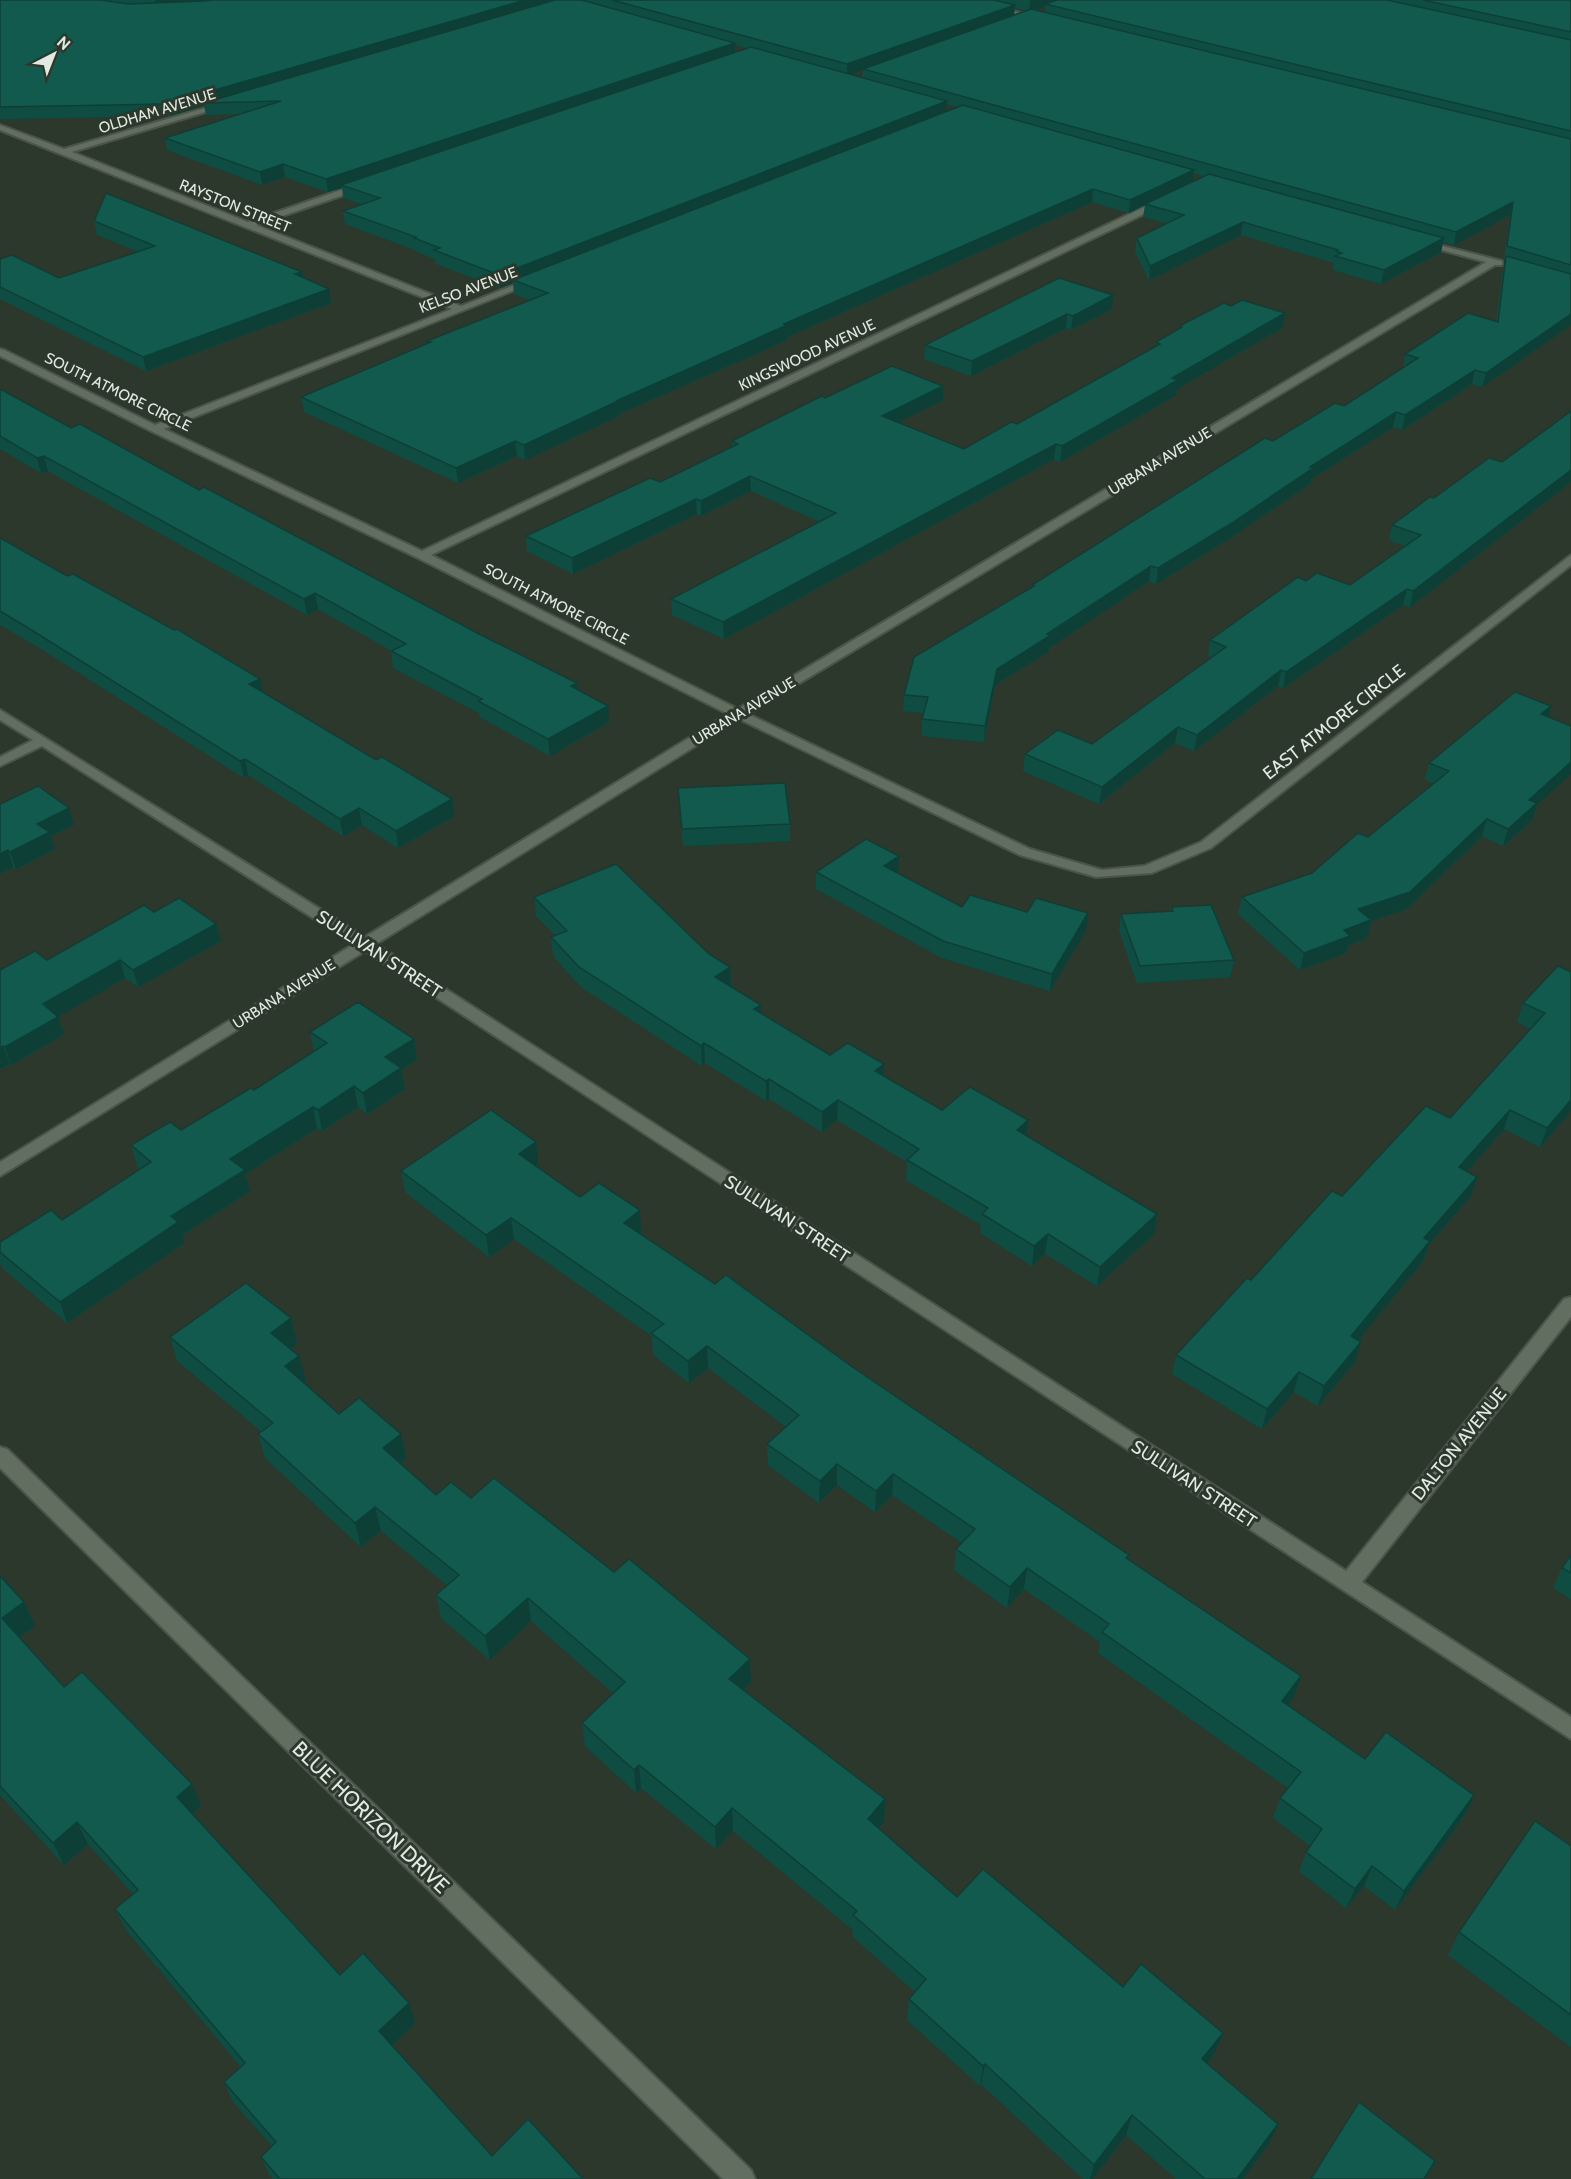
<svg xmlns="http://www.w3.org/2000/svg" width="1571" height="2179" font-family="Cabin,sans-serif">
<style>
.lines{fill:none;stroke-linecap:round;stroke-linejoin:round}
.minor-casing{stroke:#4a5449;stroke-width:4}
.minor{fill:#616e60;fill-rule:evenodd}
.wall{fill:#0f4d43;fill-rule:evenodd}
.shaded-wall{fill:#0d3f37}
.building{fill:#125a4e;stroke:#0d3f37;stroke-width:1.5}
.labels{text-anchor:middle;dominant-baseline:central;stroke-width:6;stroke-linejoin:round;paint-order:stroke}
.far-street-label{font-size:15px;fill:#e1e9e1;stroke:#2d382c}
.street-label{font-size:18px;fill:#e1e9e1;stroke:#2d382c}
.near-street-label{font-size:21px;fill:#e1e9e1;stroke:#2d382c}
</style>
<rect width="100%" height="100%" fill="#2d382c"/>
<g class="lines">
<g class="minor-casing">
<g id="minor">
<path d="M960 0H971L1044 19 1040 21Z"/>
<path d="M222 103 229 105 72 152 248 222 361 183H367V187L256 225 461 306 532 278 540 280 164 429 422 551 1161 199H1167V203L431 555 738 709 1486 262 1419 244V240L1502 261V265H1495L748 714 1030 849 1102 870 1144 866 1201 842 1571 555V565L1211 848 1152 873 1096 877 1020 855 739 719 376 944 1346 1571 1564 1299 1571 1297V1317L1362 1582 1571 1717V1739L365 951 0 1176V1162L354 944 42 746 0 766V757L33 740 0 720V710L365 937 728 714 418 558 151 431 0 356V349L4 350 155 425 452 309 0 130V125L64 149Z"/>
<path d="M0 1447 7 1449 751 2170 755 2179H723L0 1468Z"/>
</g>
</g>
<use href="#minor" class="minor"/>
</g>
<g class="wall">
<path d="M0 0H1571V325L1482 387 1472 384 1402 430 1393 427 1311 479V483L1230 538 1156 584 1149 581 1049 648V651L995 685 984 742 922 736V719L924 713 903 711 904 695 1032 587V585L1273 441 1344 406 1403 368 1405 354 1496 321 1503 269 1505 259H1504L1510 215 1454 245 1443 242 1441 252 1381 284 1333 270 1334 263 1241 235 1149 280 1135 252 1137 238 1166 223 1143 217 1145 205 1129 213 1092 202 787 337V340L619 414V416L525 460 517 456 458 483 304 412 301 397 428 343 427 341 530 300 514 294 513 283 500 288 436 264 435 259 415 251V250L345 224 343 211 362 204 343 198 342 188 328 192 285 177 262 185 167 150 165 138 240 114 206 115 204 106 170 116 0 119ZM1045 6V13L1034 10ZM1015 8 1026 11 1014 15ZM735 45 747 48 735 52ZM863 70 862 78 850 74ZM946 104 958 107 946 112ZM1194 173 1204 176 1193 181Z"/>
<path d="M94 221 302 272 303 278 329 289 331 303 146 371 0 299V259L59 278 139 252 97 235Z"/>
<path d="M1059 278 1112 309 1071 330 1066 328 971 376 924 359 925 345Z"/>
<path d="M1181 325 1283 327 1177 389 1176 395 1060 462 1054 459 724 639 672 615 671 599 820 522 751 491 701 516 697 514 573 574 527 551 526 536 660 482 732 447V441L825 398 943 400 898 422 964 449 1017 424 1155 347 1156 342 1181 328Z"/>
<path d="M0 389 71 428 199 490 481 635 577 683V689L609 722 550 756 480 717 479 713 393 668 391 651H392L318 609 307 615 48 471 41 473 0 449Z"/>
<path d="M1571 411V482L1410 607 1403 605 1283 688 1278 686 1194 751 1175 743 1099 804 1023 771 1025 754 1092 744 1211 658 1208 656 1210 640 1306 581 1350 585 1405 546 1389 540 1392 525 1434 498 1502 462Z"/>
<path d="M0 538 263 693 376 760 452 799 454 816 398 848 362 825 343 836 248 775 244 778 43 650 0 625Z"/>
<path d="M1548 717 1537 805 1532 820 1503 846 1482 836 1406 909 1371 921 1367 938 1348 945 1346 953 1300 970 1238 914 1242 897 1312 873 1368 837 1434 784 1425 779 1429 763Z"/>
<path d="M678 788 790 824V841L683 846Z"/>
<path d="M0 804 74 825 51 836 55 849 16 869 13 867 0 874Z"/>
<path d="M816 872 898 873 962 907 1027 912 1086 930 1050 991 942 958 816 889Z"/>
<path d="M534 897 709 954 730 967 731 986 761 1013 830 1055 883 1076 942 1110 1027 1136 1157 1214 1154 1234 1097 1286 1045 1254 1032 1266 980 1233 981 1225 906 1180 907 1162 837 1120 822 1132 769 1099 766 1101 705 1063 702 1066 581 987 553 956 551 937 555 935 536 916Z"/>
<path d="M1172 907 1234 960 1230 977 1137 983 1119 931 1121 914 1171 911Z"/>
<path d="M154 912 216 924 221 941 138 987 125 978 58 1016 64 1034 11 1065 10 1064 0 1069V970L47 960Z"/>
<path d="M1558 966 1571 1111 1540 1147 1504 1129 1467 1171 1471 1196 1428 1245 1423 1261 1358 1340 1361 1342 1355 1362 1318 1406 1294 1392 1262 1429 1172 1374 1176 1355 1251 1280 1342 1196 1450 1118 1531 1029 1517 1022 1523 1003Z"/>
<path d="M310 1032 414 1039 417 1059 401 1070 405 1089 367 1114 358 1107 322 1131 317 1128 245 1174 250 1191 182 1235 184 1243 67 1323 2 1268 0 1263V1242L62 1220 140 1169 137 1166 131 1145 181 1130 254 1090 314 1051Z"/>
<path d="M536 1142 538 1163 535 1166 580 1197 641 1232 640 1233 715 1284 851 1366 1129 1555 1128 1559 1294 1697 1288 1705 1365 1759 1465 1815 1395 1910 1364 1886 1346 1908 1299 1871 1306 1852 1310 1846 1273 1818 1280 1798 1288 1788 1098 1653 1100 1642 1024 1589 1007 1608 954 1570 956 1549 962 1543 892 1495 875 1512 837 1485 819 1503 768 1465 767 1444 786 1427 708 1368 689 1383 653 1355 652 1336 514 1239 489 1257 405 1192 401 1171Z"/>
<path d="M291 1318 297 1343 290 1348 306 1380 303 1382 339 1414 401 1434 406 1458 400 1463 436 1495 471 1498 751 1682 743 1689 885 1799 884 1822 878 1828 957 1897 1123 1987 1215 2053 1208 2063 1269 2143 1243 2179H1176L1126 2135 1093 2179H1083L981 2084 980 2086 907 2020 909 1999 915 1992 852 1936 853 1930 733 1831 716 1849 641 1788 636 1793 585 1746 582 1723 613 1693 531 1621 490 1660 441 1618 436 1595 447 1585 381 1531 361 1547 265 1458 258 1434 261 1431 177 1361 170 1337Z"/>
<path d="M1571 1555V1599L1553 1588 1562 1568Z"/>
<path d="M0 1576 24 1602 35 1626 19 1637 64 1687 201 1806 192 1814 340 1975 409 2003 415 2023 392 2045 492 2156 583 2179H273L270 2176 261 2157 272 2146 233 2102 224 2082 240 2066 126 1930 115 1909 133 1894 88 1844 64 1865 0 1795Z"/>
<path d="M1571 1846V2047L1448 1955 1459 1932Z"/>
</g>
<g class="shaded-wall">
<path d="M155 0H223L157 8Z"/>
<path d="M525 0H555L204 103V106L170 116 167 104Z"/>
<path d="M1031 0H1061L1045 4V6L1029 12 1030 1Z"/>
<path d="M1015 5 1014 16 863 69V70L847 76V64Z"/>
<path d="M735 43V54L341 185 342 188 328 192 326 179Z"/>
<path d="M947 101 946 113 513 280V283L500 288 499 275Z"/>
<path d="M283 164 285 177 262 185 260 172Z"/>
<path d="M1194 170 1193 183 1145 204V205L1129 213 1130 200Z"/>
<path d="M1093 189 1092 202 787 337V340L619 414V416L525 460 524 445 616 401 784 324Z"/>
<path d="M1513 202 1510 215 1454 245 1456 232Z"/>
<path d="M1243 222 1241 235 1149 280 1150 266Z"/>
<path d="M1444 238 1441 252 1381 284 1384 270Z"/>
<path d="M302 272 304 286 295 274Z"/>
<path d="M329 289 331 303 146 371 143 357Z"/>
<path d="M1113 295 1112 309 1071 330 1073 316Z"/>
<path d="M1285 313 1283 327 1177 389 1176 395 1060 462 1062 446 1172 378Z"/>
<path d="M1067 314 1066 328 971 376 972 361Z"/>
<path d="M1571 314V325L1482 387 1486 373Z"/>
<path d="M1475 370 1472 384 1402 430 1405 415Z"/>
<path d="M943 386V400L881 431 882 416Z"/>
<path d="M1396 412 1393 427 1311 479V483L1230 538 1156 584 1158 568 1310 467Z"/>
<path d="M515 441 517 456 458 483 456 468Z"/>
<path d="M1056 444 1054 459 724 639 723 622Z"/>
<path d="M44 456 48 471 41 473 37 458Z"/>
<path d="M1571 470V482L1410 607 1413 591Z"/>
<path d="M750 476 751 491 701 516V501Z"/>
<path d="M696 499 697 514 573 574 572 558Z"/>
<path d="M1151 566 1149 581 1049 648V651L995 685 984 742 985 726 997 669Z"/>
<path d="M1407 589 1403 605 1283 688 1286 672Z"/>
<path d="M315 593 318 609 307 615 304 599Z"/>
<path d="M1281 670 1278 686 1194 751 1197 735Z"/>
<path d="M260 679 264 696 249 684Z"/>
<path d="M577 683 578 699 571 686Z"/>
<path d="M608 706 609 722 550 756 548 739Z"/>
<path d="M1551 706 1546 723 1541 714Z"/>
<path d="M1178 727 1175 743 1099 804 1102 787Z"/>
<path d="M245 759 248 775 244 778 240 761Z"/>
<path d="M1571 762V774L1537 805 1532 820 1503 846 1508 829 1529 800Z"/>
<path d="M452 799 454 816 398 848 396 831Z"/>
<path d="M69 808 74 825 51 836 55 849 16 869 10 852 37 824Z"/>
<path d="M359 808 362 825 343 836 340 819Z"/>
<path d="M1487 819 1482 836 1406 909 1371 921 1367 938 1348 945 1346 953 1300 970 1304 953 1344 930 1358 909Z"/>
<path d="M8 850 13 867 0 874V854Z"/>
<path d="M899 856 898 874 884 866Z"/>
<path d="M1088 913 1086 930 1050 991 1052 974Z"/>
<path d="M216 924 221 941 138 987 133 970Z"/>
<path d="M120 960 125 978 49 1022 43 1004Z"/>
<path d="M730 967 731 986 715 977Z"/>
<path d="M761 1005V1024L754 1009Z"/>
<path d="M58 1017 64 1034 11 1065 5 1047Z"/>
<path d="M414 1039 417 1059 401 1070 405 1089 367 1114 363 1093 385 1057Z"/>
<path d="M704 1043 705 1063 702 1066 701 1046Z"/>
<path d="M3 1046 10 1064 0 1069V1048Z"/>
<path d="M884 1064 883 1084 875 1071Z"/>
<path d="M769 1079V1099L766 1101V1081Z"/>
<path d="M354 1086 358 1107 322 1131 318 1110Z"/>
<path d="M838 1100 837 1120 822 1132V1112Z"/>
<path d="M1571 1100V1111L1540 1147 1547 1128Z"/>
<path d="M313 1107 317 1128 245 1174 250 1191 182 1235 184 1243 67 1323 60 1302 171 1216 230 1159Z"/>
<path d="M1510 1110 1504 1129 1453 1187 1459 1167Z"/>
<path d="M1028 1120 1026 1140 1017 1130Z"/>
<path d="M536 1142 538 1163 521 1175 519 1154Z"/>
<path d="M1477 1177 1471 1196 1428 1245 1423 1261 1345 1356 1351 1336 1424 1238Z"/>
<path d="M640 1210 641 1232 625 1244 624 1223Z"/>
<path d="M1157 1214 1154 1234 1097 1286 1100 1267Z"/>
<path d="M511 1218 514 1239 489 1257 486 1235Z"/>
<path d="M1048 1234 1045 1254 1032 1266 1034 1246Z"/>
<path d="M291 1318 297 1343 278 1358 271 1333Z"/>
<path d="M1361 1342 1355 1362 1318 1406 1324 1386Z"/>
<path d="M707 1346 708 1368 689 1383 688 1361Z"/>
<path d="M299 1356 306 1380 292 1391 285 1366Z"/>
<path d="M1299 1372 1294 1392 1262 1429 1267 1409Z"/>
<path d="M401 1434 406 1458 388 1472 383 1448Z"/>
<path d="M837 1464V1485L819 1503 820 1481Z"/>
<path d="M893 1474 892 1495 875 1512 876 1491Z"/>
<path d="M375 1507 381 1531 361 1547 355 1523Z"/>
<path d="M1027 1568 1024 1589 1007 1608 1010 1587Z"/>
<path d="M528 1598 531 1621 490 1660 485 1636Z"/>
<path d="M24 1602 35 1626 13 1641 2 1618Z"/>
<path d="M750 1659 751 1682 730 1702 729 1679Z"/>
<path d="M1301 1676 1294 1697 1275 1721 1282 1701Z"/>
<path d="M639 1765 641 1788 636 1793 634 1770Z"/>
<path d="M192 1784 201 1806 186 1819 177 1797Z"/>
<path d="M1474 1795 1465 1815 1395 1910 1404 1891Z"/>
<path d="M885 1799 884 1822 866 1842 868 1819Z"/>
<path d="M732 1808 733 1831 716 1849 715 1827Z"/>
<path d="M77 1822 88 1844 64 1865 53 1843Z"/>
<path d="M1372 1866 1364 1886 1346 1908 1355 1889Z"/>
<path d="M409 2003 415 2023 386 2051 379 2031Z"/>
<path d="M1223 2033 1215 2053 1195 2079 1202 2059Z"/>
<path d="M985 2064 981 2084 980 2086 983 2066Z"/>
<path d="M1132 2115 1126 2135 1093 2179H1090L1094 2165Z"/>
<path d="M1278 2124 1269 2143 1243 2179H1237Z"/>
</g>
<g class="building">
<path d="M0 0H101L128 4 205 1 212 0H525L167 104 0 107Z"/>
<path d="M555 0H582L735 43 326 179 283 164 260 172 165 138 281 101 204 103Z"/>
<path d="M612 0H994L1015 5 847 64Z"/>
<path d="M1057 0H1387L1571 40V131L1045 4Z"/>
<path d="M1423 0H1571V32Z"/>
<path d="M1031 9 1571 139V265L1507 246 1513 202 1456 232 863 69Z"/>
<path d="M751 47 947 101 499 275 434 250 440 248 414 238 416 237 343 211 380 198 341 185Z"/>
<path d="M963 105 1194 170 1130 200 1093 189 784 324 787 325 616 401H618L524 445 515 441 456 468 301 397 431 342 427 341 548 293 513 280Z"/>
<path d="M1209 174 1444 238 1384 270 1335 256 1342 253 1336 251 1338 250 1243 222 1150 266 1137 238 1184 215 1145 204Z"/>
<path d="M106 193 302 272 295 274 329 289 143 357 0 287V259L12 255 59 278 155 246 94 221Z"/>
<path d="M1506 256 1571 274V314L1486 373 1475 370 1405 415 1396 412 1310 467 1313 468 1232 523 1158 568 1151 566 1047 634 1051 635 997 669 985 726 922 719 928 697 904 695 914 657 1034 586 1032 585 1265 438 1273 441 1335 403 1344 406 1418 358 1405 354 1468 313 1498 322Z"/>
<path d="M1059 278 1113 295 1073 316 1067 314 972 361 925 345Z"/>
<path d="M1242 300 1285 313 1172 378 1178 380 1062 446 1056 444 723 622 671 599 836 513 750 476 701 501 696 499 572 558 526 536 650 478 660 482 738 444 732 441 822 396 825 398 892 366 943 386 882 416 964 449 1011 422 1017 424 1160 344 1156 342 1182 327 1181 325 1224 303 1231 306Z"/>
<path d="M0 389 71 428 80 424 199 490 204 487 481 635 577 683 571 686 608 706 548 739 478 701 482 699 391 651 406 644 315 593 304 599 44 456 37 458 0 436Z"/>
<path d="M1571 411V470L1413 591 1407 589 1286 672 1281 670 1197 735 1178 727 1102 787 1025 754 1058 730 1092 744 1226 647 1210 640 1298 577 1306 581 1317 573 1350 585 1421 535 1392 525 1430 497 1434 498 1489 458 1502 462Z"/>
<path d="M0 538 67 576 73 574 174 630 177 629 260 679 249 684 376 760 382 757 452 799 396 831 359 808 340 819 245 759 240 761 38 634 0 611Z"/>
<path d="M1515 692 1551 706 1541 714 1571 726V762L1529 800 1537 803 1508 829 1487 819 1410 892 1358 909 1371 920 1344 930 1350 936 1304 953 1242 897 1312 873 1358 833 1368 837 1449 771 1429 763Z"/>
<path d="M785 783 790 824 682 829 678 788Z"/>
<path d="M38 786 69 808 37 824 50 832 10 852 8 850 0 854V804Z"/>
<path d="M866 839 899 856 884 866 962 907 970 895 1027 912 1036 898 1088 913 1052 974 943 941 816 872Z"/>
<path d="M616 864 709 954 730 967 715 977 761 1005 754 1009 830 1055 848 1043 884 1064 875 1071 942 1110 970 1087 1028 1120 1017 1130 1157 1214 1100 1267 1048 1234 1034 1246 982 1214 988 1208 907 1160 919 1149 838 1100 822 1112 769 1079 766 1081 704 1043 701 1046 579 967 551 937 567 931 534 897Z"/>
<path d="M179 898 216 924 133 970 120 960 43 1004 58 1017 5 1047 3 1046 0 1048V970L35 951 47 960 144 905 154 912Z"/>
<path d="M1211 905 1234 960 1140 966 1121 914 1173 911 1172 907Z"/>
<path d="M1558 966 1571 972V1100L1547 1128 1510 1110 1459 1167 1477 1177 1424 1238 1430 1241 1351 1336 1361 1342 1324 1386 1299 1372 1267 1409 1176 1355 1247 1278 1251 1280 1332 1191 1342 1196 1426 1106 1450 1118 1545 1013 1523 1003Z"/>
<path d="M358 1002 414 1039 385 1057 401 1068 363 1093 354 1086 318 1110 313 1107 230 1159 245 1170 171 1216 178 1222 60 1302 0 1252V1242L51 1210 62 1220 151 1162 131 1145 170 1122 181 1130 251 1088 254 1090 327 1043 310 1032Z"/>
<path d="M491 1110 536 1142 519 1154 580 1197 599 1183 640 1210 624 1223 715 1284 726 1275 851 1366 1129 1555 1126 1558 1301 1676 1282 1701 1365 1759 1386 1732 1474 1795 1404 1891 1372 1866 1355 1889 1306 1852 1322 1829 1280 1798 1301 1772 1102 1632 1109 1624 1027 1568 1010 1587 956 1549 975 1529 893 1474 876 1491 837 1464 820 1481 767 1444 799 1415 707 1346 688 1361 651 1333 664 1324 511 1218 486 1235 401 1171Z"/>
<path d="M246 1283 291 1318 271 1333 299 1356 285 1366 339 1414 359 1398 401 1434 383 1448 436 1495 451 1482 471 1498 494 1478 614 1572 629 1559 750 1659 729 1679 885 1799 868 1819 957 1897 983 1869 1123 1987 1141 1964 1223 2033 1202 2059 1278 2124 1237 2179H1205L1132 2115 1094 2165 985 2064 983 2066 909 1999 926 1979 853 1915 857 1911 732 1808 715 1827 639 1765 634 1770 582 1723 625 1682 528 1598 485 1636 436 1595 459 1575 375 1507 355 1523 258 1434 273 1423 170 1337Z"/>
<path d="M1571 1555V1573L1562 1568Z"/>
<path d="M0 1576 24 1602 2 1618 64 1687 82 1672 192 1784 177 1797 340 1975 363 1953 409 2003 379 2031 492 2156 528 2119 583 2179H280L261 2157 276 2142 224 2082 245 2063 115 1909 138 1890 77 1822 53 1843 0 1786Z"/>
<path d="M1535 1821 1571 1846V2015L1459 1932Z"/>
<path d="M1359 2102 1435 2161 1424 2179H1311Z"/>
</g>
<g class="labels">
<g class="far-street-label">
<text transform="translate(157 111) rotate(-17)">OLDHAM AVENUE</text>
<text transform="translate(235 206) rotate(22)">RAYSTON STREET</text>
<text transform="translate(468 290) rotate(-21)">KELSO AVENUE</text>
<text transform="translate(807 355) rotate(-25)">KINGSWOOD AVENUE</text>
<text transform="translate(118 392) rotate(26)">SOUTH ATMORE CIRCLE</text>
<text transform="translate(1160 461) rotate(-31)">URBANA AVENUE</text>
<text transform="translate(556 604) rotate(27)">SOUTH ATMORE CIRCLE</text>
<text transform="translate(744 711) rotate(-31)">URBANA AVENUE</text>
<text transform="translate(284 994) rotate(-32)">URBANA AVENUE</text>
</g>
<g class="street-label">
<text transform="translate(1334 722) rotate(-38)">EAST ATMORE CIRCLE</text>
<text transform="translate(379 954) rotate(33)">SULLIVAN STREET</text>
<text transform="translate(787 1219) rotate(33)">SULLIVAN STREET</text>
<text transform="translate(1459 1444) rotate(-51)">DALTON AVENUE</text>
<text transform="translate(1194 1484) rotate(33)">SULLIVAN STREET</text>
</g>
<g class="near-street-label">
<text transform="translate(371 1817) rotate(44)">BLUE HORIZON DRIVE</text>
</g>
</g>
<g transform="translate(54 54) rotate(42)" stroke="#2d382c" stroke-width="4.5" paint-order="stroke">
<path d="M0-4.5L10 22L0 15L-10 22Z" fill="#e1e9e1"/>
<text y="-9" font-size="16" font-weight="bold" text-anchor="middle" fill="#e1e9e1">N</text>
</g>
</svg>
